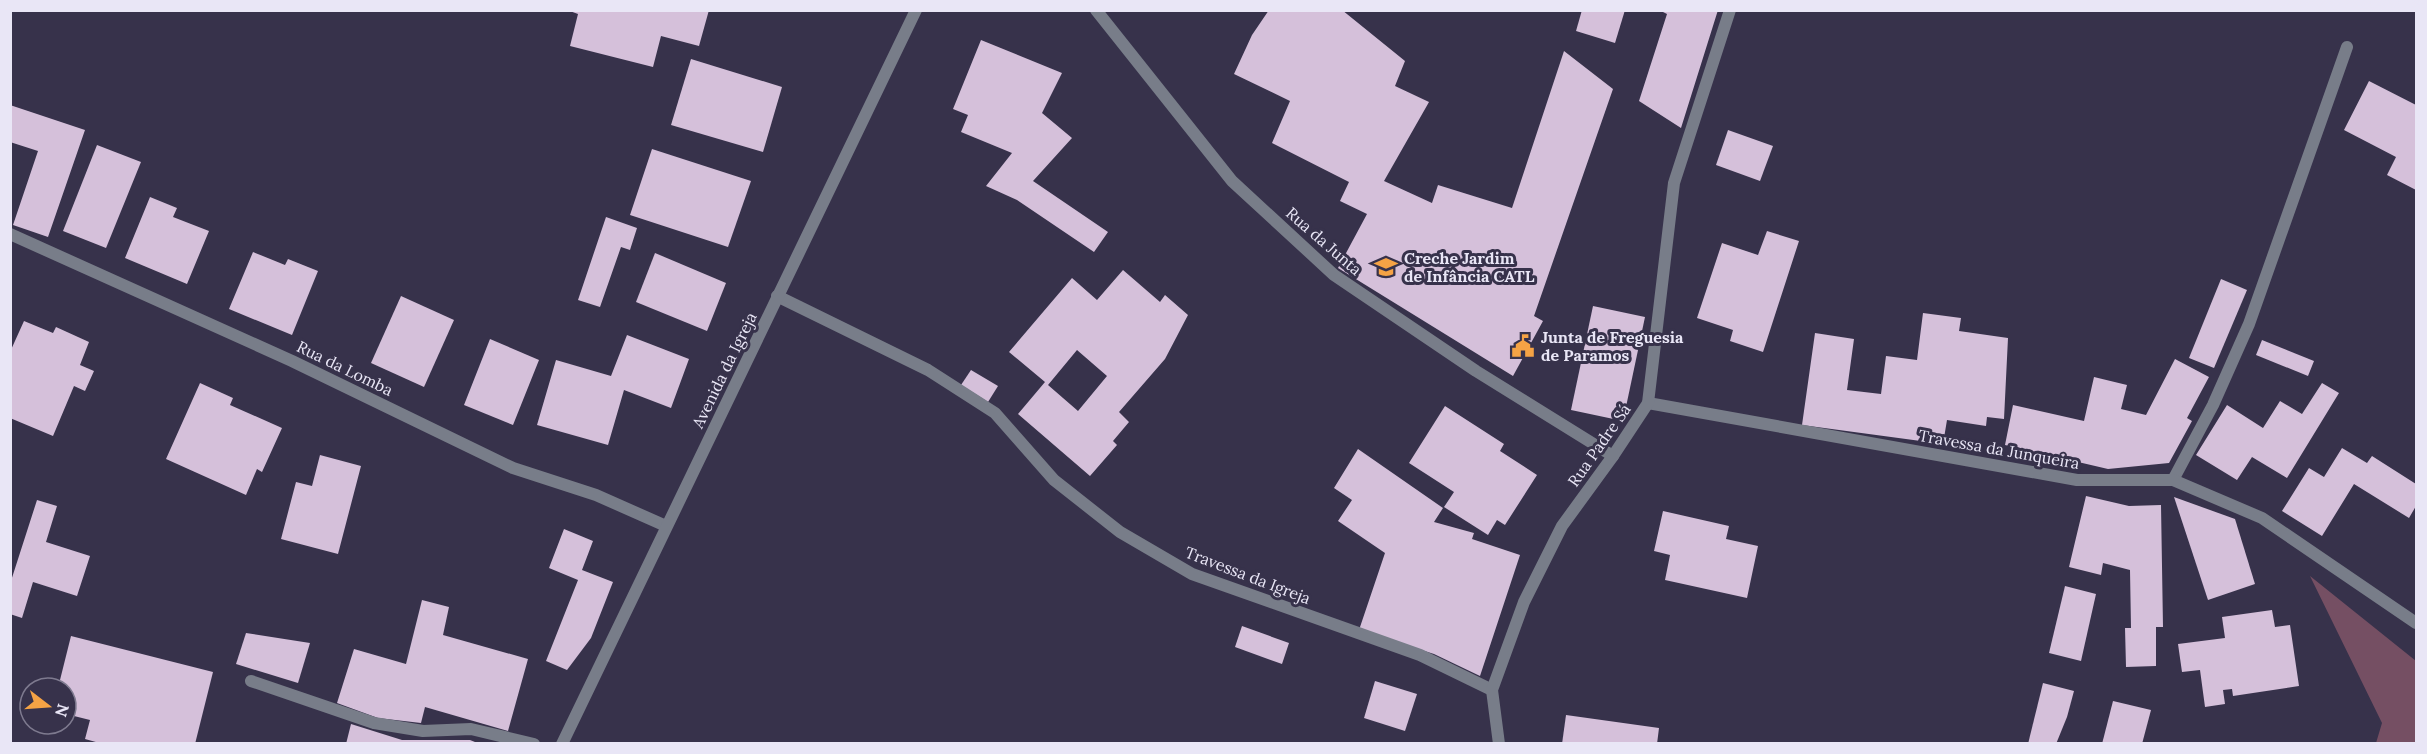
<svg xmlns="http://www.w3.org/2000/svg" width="2427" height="754" font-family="Lora,serif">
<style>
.forest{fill:#754f63}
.building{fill:#d5c0da;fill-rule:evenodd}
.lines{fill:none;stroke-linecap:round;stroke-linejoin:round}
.service{stroke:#787d89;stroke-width:12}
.minor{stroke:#787d89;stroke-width:12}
.tertiary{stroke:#787d89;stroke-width:12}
.labels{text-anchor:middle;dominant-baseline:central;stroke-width:6;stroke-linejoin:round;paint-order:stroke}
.street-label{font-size:16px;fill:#e9e6f6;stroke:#37324b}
.poi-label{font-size:16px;font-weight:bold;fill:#e9e6f6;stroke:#37324b;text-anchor:start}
</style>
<rect width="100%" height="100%" fill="#37324b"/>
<path class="forest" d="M2310 576 2416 661V743H2376L2382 723Z"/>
<g class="building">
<path d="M567 10H709L699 46 661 36 653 67 570 46 578 14Z"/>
<path d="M1269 10H1342L1405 61 1395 86 1429 102 1384 181 1432 203 1438 185 1512 208 1564 51 1613 89 1534 316 1543 321 1513 376 1338 268 1367 214 1340 201 1349 182 1272 143 1290 101 1234 74 1252 35Z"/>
<path d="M1582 10H1625L1615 43 1576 31Z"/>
<path d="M1659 10H1718L1681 128 1639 101 1667 14Z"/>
<path d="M981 40 1062 73 1042 113 1072 138 1033 181 1108 232 1094 252 1017 200 986 186 1012 153 961 132 968 115 953 109Z"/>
<path d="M691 59 782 87 763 152 671 125Z"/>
<path d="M2369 81 2416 105V190L2387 175 2396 157 2344 130Z"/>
<path d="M10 105 85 130 48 237 13 225 38 151 10 142Z"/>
<path d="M1728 130 1773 146 1760 181 1716 165Z"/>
<path d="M97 145 141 162 106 248 63 231Z"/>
<path d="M652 149 751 181 728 247 630 215Z"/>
<path d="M150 197 177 208 173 217 209 231 187 284 125 258Z"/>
<path d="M606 217 637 228 630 250 621 247 600 307 578 300Z"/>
<path d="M1767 231 1799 241 1763 352 1730 341 1733 330 1697 318 1722 243 1758 255Z"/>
<path d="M253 252 285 265 288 259 318 271 292 335 229 309Z"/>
<path d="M655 253 726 283 707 331 636 302Z"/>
<path d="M1123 270 1160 302 1165 295 1188 315 1165 359 1119 412 1129 422 1113 441 1117 445 1090 476 1018 414 1045 382 1009 352 1072 278 1097 300ZM1077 350 1107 376 1078 411 1048 385Z"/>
<path d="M2221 279 2247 290 2214 368 2189 358Z"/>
<path d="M401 296 454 320 424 387 371 363Z"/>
<path d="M1593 306 1645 317 1623 421 1571 410Z"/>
<path d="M1923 313 1961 318 1959 331 2008 338 2004 419 1987 417 1986 426 1947 420 1943 444 1802 425 1815 333 1854 339 1847 390 1881 394 1886 356 1917 360Z"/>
<path d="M24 321 53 333 56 327 89 342 80 365 94 371 85 391 74 386 53 436 10 418V352Z"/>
<path d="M627 335 689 359 671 408 624 390 608 445 537 425 556 360 611 376Z"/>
<path d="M490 339 539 360 513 425 464 405Z"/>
<path d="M2262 340 2314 361 2308 376 2256 355Z"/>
<path d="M2175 359 2209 377 2187 418 2192 421 2169 463 2108 469 2005 445 2013 405 2084 421 2094 377 2127 385 2121 409 2146 415Z"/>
<path d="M971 370 998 386 988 402 961 385Z"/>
<path d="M200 383 233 398 230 405 282 428 262 472 257 469 246 495 166 459Z"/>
<path d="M2322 383 2339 393 2287 478 2252 457 2237 480 2196 455 2227 405 2263 428 2280 401 2302 414Z"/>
<path d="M1445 406 1504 444 1500 451 1537 475 1505 525 1497 520 1488 535 1444 507 1454 492 1409 463Z"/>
<path d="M2342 448 2367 463 2372 456 2416 484V506L2409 518 2354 484 2322 536 2282 511 2309 468 2324 477Z"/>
<path d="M1358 449 1443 508 1434 522 1474 533 1472 539 1520 555 1480 676 1434 654 1359 630 1385 553 1338 521 1352 500 1334 488Z"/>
<path d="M320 455 361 466 338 554 281 539 296 482 312 486Z"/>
<path d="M2086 496 2129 506 2161 505 2163 627H2156V666L2126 667 2125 628H2131L2130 570 2103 563 2101 575 2069 567Z"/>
<path d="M2174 497 2235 519 2255 584 2208 600Z"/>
<path d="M37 500 57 506 46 542 90 556 77 596 33 582 22 618 10 614V584Z"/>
<path d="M1663 511 1729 526 1726 539 1758 546 1747 598 1665 580 1670 555 1654 551Z"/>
<path d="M564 529 593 541 582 570 613 582 591 638 567 670 546 661 578 580 549 568Z"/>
<path d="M2065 586 2096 594 2081 661 2049 653Z"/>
<path d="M422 600 449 607 443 635 528 659 508 731 425 707 421 723 378 718 337 703 354 649 406 664Z"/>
<path d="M2272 610 2275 627 2290 625 2299 686 2233 696 2232 689 2223 690 2225 704 2205 707 2200 670 2182 672 2178 644 2225 638 2222 617Z"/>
<path d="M1242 626 1289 643 1282 664 1235 647Z"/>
<path d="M246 633 310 643 298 683 236 664Z"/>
<path d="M71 636 213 672 195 744H103L85 739 90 720 66 714V688H58Z"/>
<path d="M1375 681 1417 694 1405 731 1364 718Z"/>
<path d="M2043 683 2074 691 2067 717 2056 744H2028Z"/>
<path d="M2113 701 2151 710 2142 744H2102Z"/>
<path d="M1566 715 1659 728 1657 744H1562Z"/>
<path d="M351 724 402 740H470L480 744H346Z"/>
</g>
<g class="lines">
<g class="service">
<path d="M2173 480 2213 405 2249 324 2347 47"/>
<path d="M251 681 374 723 423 731 471 729 534 744"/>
</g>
<g class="minor">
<path d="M1096 10 1232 181 1334 275 1476 371 1613 456"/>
<path d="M10 234 292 361 513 468 596 495 666 526"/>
<path d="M777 296 928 370 995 413 1054 480 1120 532 1192 574 1420 655 1492 690"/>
<path d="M1648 403 2077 480H2173L2262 518 2416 623"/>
<path d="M562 744 916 10"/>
</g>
<path class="tertiary" d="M1499 744 1492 690 1524 602 1562 526 1613 456 1648 403 1674 183 1730 10"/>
</g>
<defs>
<g id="school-bare" transform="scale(1.8)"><path d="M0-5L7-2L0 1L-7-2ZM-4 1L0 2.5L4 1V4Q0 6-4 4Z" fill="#f5a345" stroke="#37324b" stroke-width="2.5" paint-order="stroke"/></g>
<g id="civic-bare" transform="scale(1.8)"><path d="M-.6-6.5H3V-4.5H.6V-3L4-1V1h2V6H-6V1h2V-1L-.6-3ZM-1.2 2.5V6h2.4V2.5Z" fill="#f5a345" stroke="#37324b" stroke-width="2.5" paint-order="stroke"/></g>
</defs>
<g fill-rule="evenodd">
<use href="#school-bare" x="1386" y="267"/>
<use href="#civic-bare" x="1523" y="346"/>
</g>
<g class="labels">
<g class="street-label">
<text transform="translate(1324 241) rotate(41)">Rua da Junta</text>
<text transform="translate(345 368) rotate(26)">Rua da Lomba</text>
<text transform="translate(724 370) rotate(-64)">Avenida da Igreja</text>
<text transform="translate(1599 445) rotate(-55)">Rua Padre Sá</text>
<text transform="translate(1999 449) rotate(10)">Travessa da Junqueira</text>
<text transform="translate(1248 575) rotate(21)">Travessa da Igreja</text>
</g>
<g class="poi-label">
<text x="1404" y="258">Creche Jardim<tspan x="1404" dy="18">de Infância CATL</tspan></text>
<text x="1541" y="337">Junta de Freguesia<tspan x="1541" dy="18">de Paramos</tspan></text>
</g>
</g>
<rect width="2427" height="754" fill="none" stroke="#e9e6f6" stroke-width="24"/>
<g transform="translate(48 706) rotate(107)"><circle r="28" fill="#37324b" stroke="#7e7a8f" stroke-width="1.5"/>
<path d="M0-4.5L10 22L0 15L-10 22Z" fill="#f5a345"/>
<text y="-9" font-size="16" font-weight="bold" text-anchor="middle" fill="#e9e6f6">N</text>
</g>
</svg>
